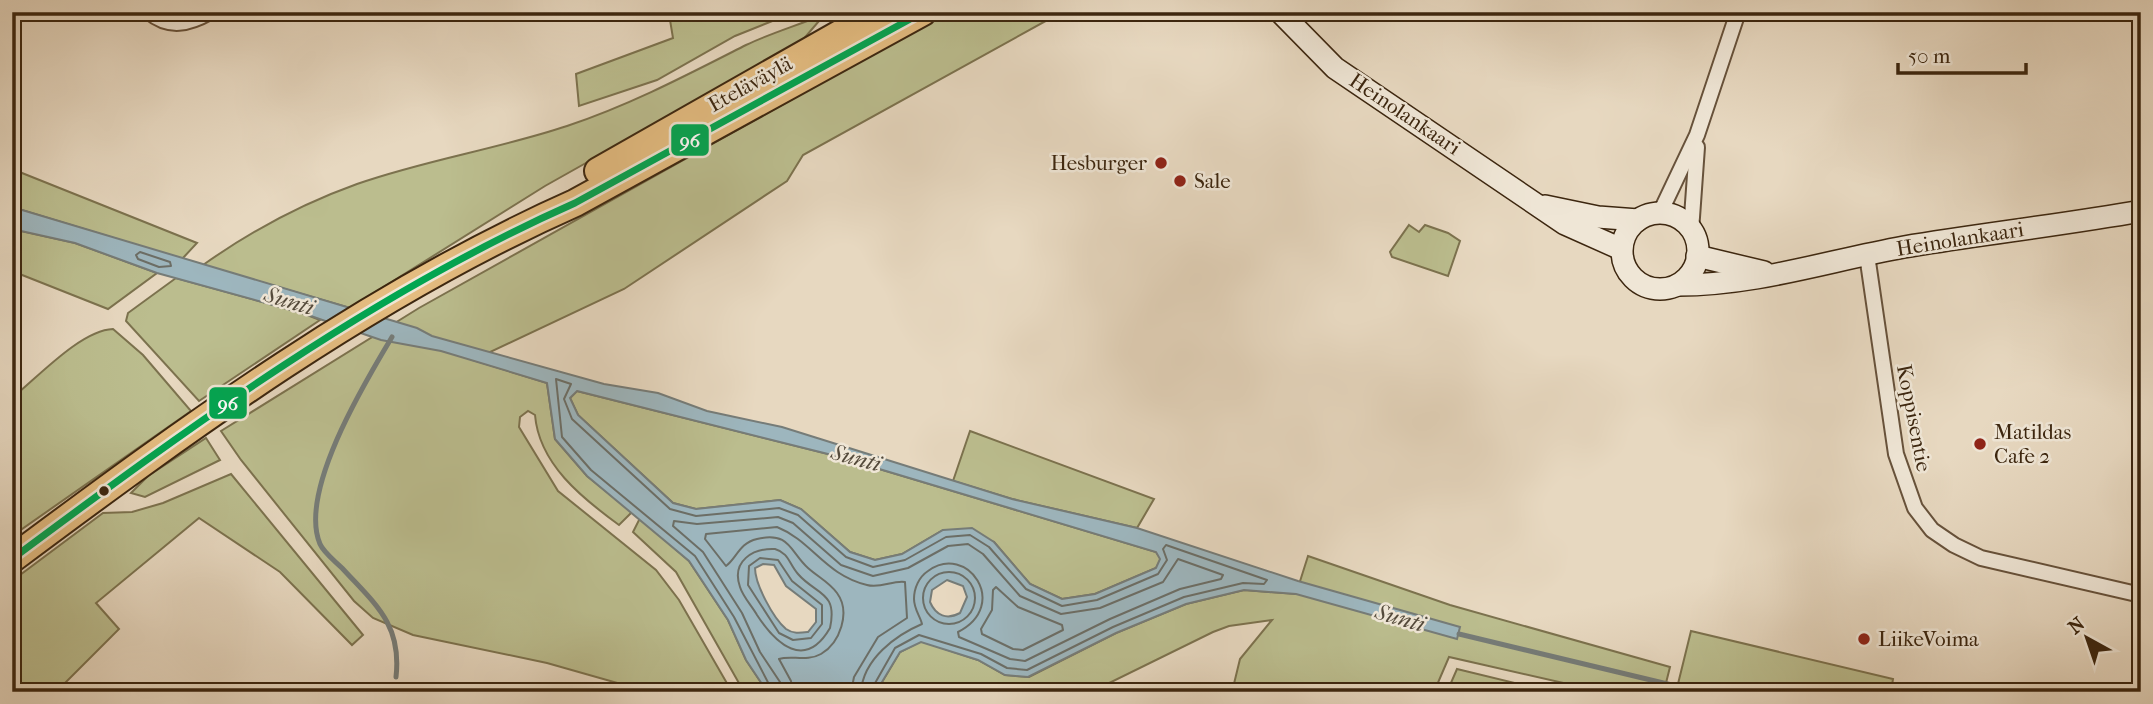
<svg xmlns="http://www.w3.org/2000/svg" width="2153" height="704" font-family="'IM FELL French Canon',serif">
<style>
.green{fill:#bbbd8e;stroke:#7c724e;stroke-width:2}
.water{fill:#9db6be;stroke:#767c78;stroke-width:2;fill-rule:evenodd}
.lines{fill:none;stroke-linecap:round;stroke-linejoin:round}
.shore{stroke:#6c6e66;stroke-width:2}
.stream{stroke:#767c78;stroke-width:5}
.street-casing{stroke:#67523b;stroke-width:18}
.secondary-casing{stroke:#3c260f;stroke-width:24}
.highway-casing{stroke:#3c260f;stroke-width:30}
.street{stroke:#efe6d6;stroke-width:14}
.secondary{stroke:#efe6d6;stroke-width:21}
.highway{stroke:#e4bc80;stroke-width:26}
.bus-1-casing{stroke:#efe6d6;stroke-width:12}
.bus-1{stroke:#00a651;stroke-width:7}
.poi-dot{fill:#8f2418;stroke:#efe6d6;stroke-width:2.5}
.bus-dot{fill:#3c260f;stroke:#efe6d6;stroke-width:2.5}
.labels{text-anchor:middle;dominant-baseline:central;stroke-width:5;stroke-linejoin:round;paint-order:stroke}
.street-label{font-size:21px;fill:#3c260f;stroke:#efe6d6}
.poi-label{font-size:21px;fill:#3c260f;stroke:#efe6d6;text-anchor:start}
.water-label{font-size:23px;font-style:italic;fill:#544a3b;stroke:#efe6d6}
.line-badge{stroke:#efe6d6;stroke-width:2.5}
.badge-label{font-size:19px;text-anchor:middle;font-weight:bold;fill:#fff}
</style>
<rect width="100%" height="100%" fill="#e7d8c0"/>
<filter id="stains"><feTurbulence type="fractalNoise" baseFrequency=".00286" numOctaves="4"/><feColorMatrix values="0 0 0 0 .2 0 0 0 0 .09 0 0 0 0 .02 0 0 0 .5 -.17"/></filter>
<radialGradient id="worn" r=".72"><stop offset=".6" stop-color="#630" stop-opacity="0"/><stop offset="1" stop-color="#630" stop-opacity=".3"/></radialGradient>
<g class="green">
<path d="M679 12H795L735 36 657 80 579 106 576 74 673 38 670 20Z"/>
<path d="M948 12H1062L803 155 787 181 624 289 473 360 547 383 555 439 587 476 632 512 619 525C582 498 539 464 535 415L528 411 520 417 519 427 558 491 656 570 679 600 732 692H649L547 663 413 635 373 618 354 601 241 460 221 431 419 308Z"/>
<path d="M825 14 801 42 545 186 350 308 203 265C251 231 301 204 357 184 425 160 498 149 567 126 630 105 687 75 746 45 771 33 799 25 825 14Z"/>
<path d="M12 169 197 243 182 259 12 207Z"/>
<path d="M1409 225 1419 232 1425 225 1448 233 1460 241 1448 276 1392 257 1390 252Z"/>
<path d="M12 229 75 243 157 273 108 309 12 271Z"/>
<path d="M176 278 302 313 320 320 199 401 126 321 128 313Z"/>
<path d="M113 329 143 355 191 411 12 536V398C37 378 81 330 113 329Z"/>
<path d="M577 391 836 456 1156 552 1161 559 1156 568 1095 594 1062 599 1030 584 994 542 943 530 902 554 875 560 850 552 801 509 780 500 696 509 673 503 578 415 570 398Z"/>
<path d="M970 431 1154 499 1137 528 1012 499 953 481Z"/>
<path d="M206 438 220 460 145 497 131 493 148 476Z"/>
<path d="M231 474 363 635 352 645 280 572 199 518 96 603 119 629 56 692H12V581L103 513 132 512 163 503Z"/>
<path d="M640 518 689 561 728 620 746 660 766 690 772 692H744L676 572 633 532Z"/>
<path d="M1308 556 1450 605 1670 667 1664 691 1603 692 1449 657 1434 692H1232L1240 659 1272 620 1229 626 1213 632 1091 692H876L900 652 921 641 978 660 1005 675 1029 677 1116 633 1186 604 1244 590 1296 594Z"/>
<path d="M1691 631 1893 679 1891 692H1676Z"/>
<path d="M1457 669 1552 692H1447Z"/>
</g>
<path class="water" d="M12 207 417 328 432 336 604 384 658 393 707 411 782 427 1012 499 1137 528 1298 581 1460 627 1457 639 1296 594 1244 590 1186 604 1116 633 1028 677 1005 675 978 660 921 642 900 652 876 692H772L766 690 746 660 728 620 689 561 587 476 555 439 547 383 441 351 381 340 302 313 157 273 75 243 12 229ZM577 391 836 456 1156 552 1160 559 1156 568 1095 594 1062 599 1030 584 994 542 972 528 943 530 902 554 875 560 850 552 801 509 780 500 696 509 673 503 578 415 570 398ZM763 564 774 565 786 586 816 609V622L808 632C800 633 793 634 786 629 773 618 755 584 755 568ZM947 580 963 586 967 597 960 613C947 620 936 616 930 602L932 590Z"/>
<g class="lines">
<g class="shore">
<path d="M140 252 170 262 171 266 159 267 138 259 136 255Z"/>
<path d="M775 549C789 553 789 564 798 574 816 595 838 591 830 628 805 671 776 644 757 615 752 606 743 597 740 587 731 561 753 548 775 549Z"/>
<path d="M760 558 778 560 792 581 822 605V624L811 638 793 640 779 633 748 585 749 566Z"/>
<circle cx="949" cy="598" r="26"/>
<path d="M996 587 1018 607 1062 625 1063 630 1023 650 1013 649 982 634 981 629 992 610 993 590Z"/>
<path d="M773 692 734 617 695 556 591 470 562 437 556 379 571 384 564 399 572 419 670 509 696 516 779 508 798 515 846 557 873 567 905 560 946 537 970 535 989 547 1026 589 1062 606 1097 600 1158 574 1167 560 1163 549 1166 545 1267 580 1264 584 1243 583 1184 597 1113 627 1027 670 1007 668 981 654 919 635 895 648 870 692"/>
<path d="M782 692 780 682 760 652 742 613 703 552 673 526 674 521 697 524 778 517 793 523 841 565 873 576 908 568 948 546 968 544 983 554 1020 596 1061 614 1100 608 1163 582 1178 559 1223 575 1221 579 1180 589 1110 619 1025 661 1010 659 959 637 958 632C1011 605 967 542 928 571 919 577 914 588 914 599 914 609 920 616 922 624 896 635 863 659 861 692"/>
<path d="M792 692 791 681 779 659C791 655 807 662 821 654 840 643 851 612 837 593 829 582 818 577 808 568 790 552 790 531 757 539 739 543 737 558 726 566L705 539 706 534 777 527C812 541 825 575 867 585 880 589 893 580 905 582L907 618 878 637 854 677 851 692"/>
</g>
<g class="stream">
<path d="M392 337C365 382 298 492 320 544 324 553 335 561 342 568 375 604 402 624 396 677"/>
<path d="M1459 634 1701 692"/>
</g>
<g class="street-casing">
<g id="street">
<path d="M149 12C169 29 189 24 210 12"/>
<path d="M1660 213 1697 135 1738 12"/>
<path d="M1691 231 1697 147"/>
<path d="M1867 255 1896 454 1915 508 1932 530 1954 545 1981 558 2141 595"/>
</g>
</g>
<g class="secondary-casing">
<g id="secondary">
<path d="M1280 12 1335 68 1565 224 1621 249"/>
<path d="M1545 206 1598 217 1638 220"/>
<circle cx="1660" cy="251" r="38"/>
<path d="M1697 256 1764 272"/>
<path d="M1678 285C1756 285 1827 261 1904 247 1982 234 2062 225 2141 211"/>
</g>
</g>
<g class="highway-casing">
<g id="highway">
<path d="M598 171 878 12"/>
<path d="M12 559C189 427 372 293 575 203L923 12"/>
</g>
</g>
<use href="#street" class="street"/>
<use href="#secondary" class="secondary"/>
<use href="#highway" class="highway"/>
<g class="bus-1-casing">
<path id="bus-1" d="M12 559C189 427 372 293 575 203L923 12"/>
</g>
<use href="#bus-1" class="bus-1"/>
</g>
<g class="poi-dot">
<circle cx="1161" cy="163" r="7"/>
<circle cx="1180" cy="181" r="7"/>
<circle cx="1980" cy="444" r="7"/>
<circle cx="1864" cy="639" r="7"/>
</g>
<circle class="bus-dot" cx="104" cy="491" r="6"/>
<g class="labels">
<g class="street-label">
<text transform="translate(750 84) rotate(-29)">Eteläväylä</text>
<text transform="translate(1405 114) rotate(34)">Heinolankaari</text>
<text transform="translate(1960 239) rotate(-9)">Heinolankaari</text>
<text transform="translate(1914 418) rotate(79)">Koppisentie</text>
</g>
<g class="poi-label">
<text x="1147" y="163" text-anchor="end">Hesburger</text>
<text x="1194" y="181">Sale</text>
<text x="1994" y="432">Matildas<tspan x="1994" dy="24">Cafe 2</tspan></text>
<text x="1878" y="639">LiikeVoima</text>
</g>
<g class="water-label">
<text transform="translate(289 301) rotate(17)">Sunti</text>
<text transform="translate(856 458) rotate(15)">Sunti</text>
<text transform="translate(1400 618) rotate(16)">Sunti</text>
</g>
</g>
<g class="line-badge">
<rect x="670" y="123" width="40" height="34" rx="7" fill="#00a651"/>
<rect x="208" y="386" width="40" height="34" rx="7" fill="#00a651"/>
</g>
<g class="badge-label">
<text x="690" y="147">96</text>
<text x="228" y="410">96</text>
</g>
<rect width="2153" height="704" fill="none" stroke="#e7d8c0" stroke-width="42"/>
<rect x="14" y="14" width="2125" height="676" fill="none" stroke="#3c260f" stroke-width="3.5"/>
<rect x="21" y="21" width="2111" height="662" fill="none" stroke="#3c260f" stroke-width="2"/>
<g transform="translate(2087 638) rotate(320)" stroke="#efe6d6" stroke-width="5" paint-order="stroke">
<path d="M0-5L12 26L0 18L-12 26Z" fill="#3c260f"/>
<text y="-10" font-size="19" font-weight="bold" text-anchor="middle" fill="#3c260f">N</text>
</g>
<path d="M1898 63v10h128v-10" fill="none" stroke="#3c260f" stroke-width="3.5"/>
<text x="1908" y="63" font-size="21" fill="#3c260f" stroke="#efe6d6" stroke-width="5" paint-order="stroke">50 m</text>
<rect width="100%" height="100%" filter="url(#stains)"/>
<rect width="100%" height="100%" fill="url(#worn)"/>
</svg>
